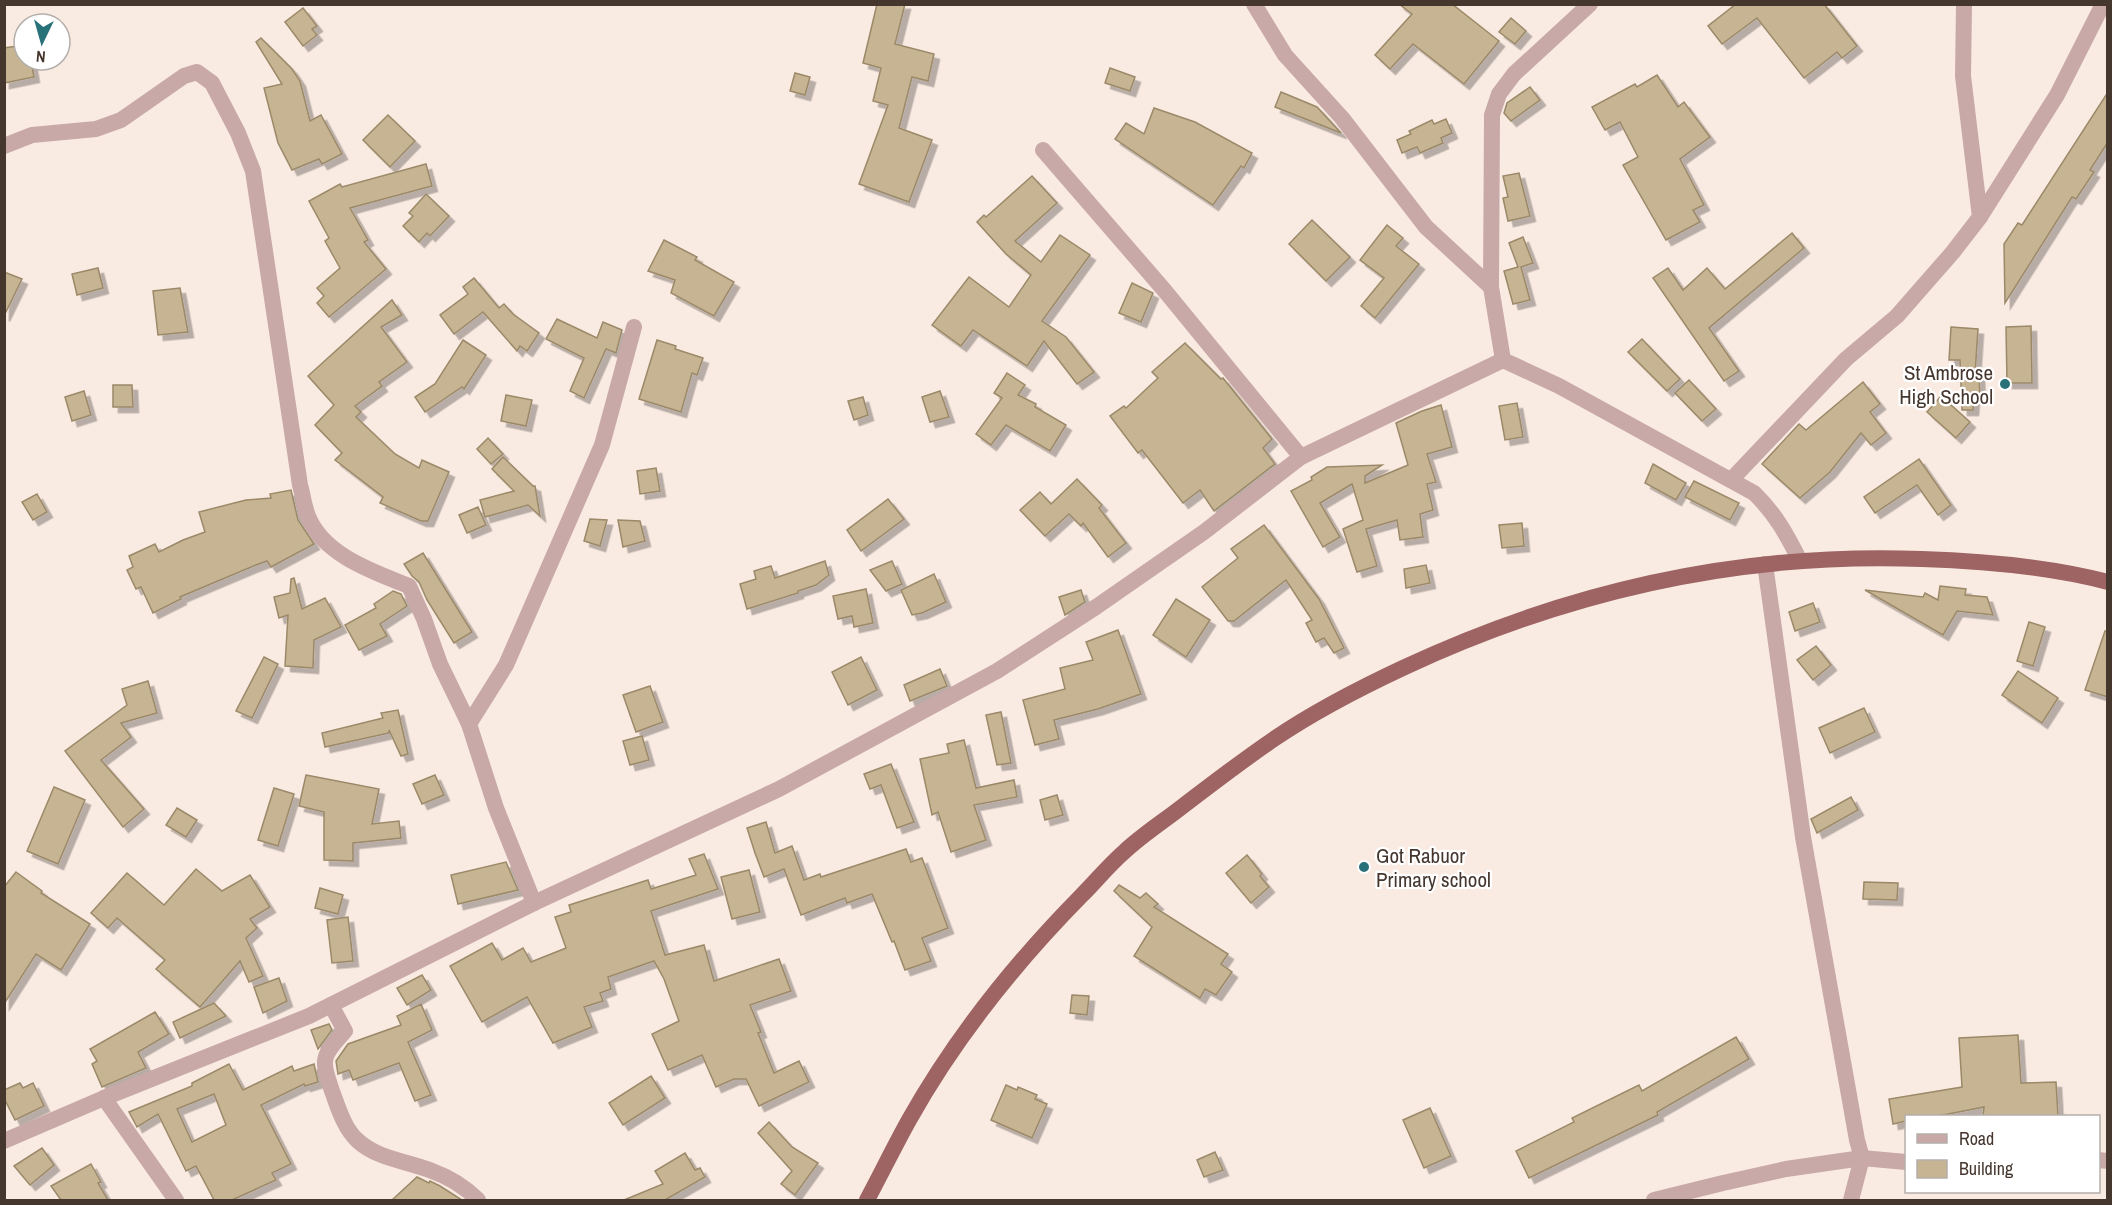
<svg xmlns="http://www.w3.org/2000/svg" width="2112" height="1205" font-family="'Archivo Narrow',sans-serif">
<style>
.building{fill:#c6b492;stroke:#9b8969;stroke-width:1.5;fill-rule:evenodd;filter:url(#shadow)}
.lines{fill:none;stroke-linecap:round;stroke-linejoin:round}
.minor{stroke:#c8a9a8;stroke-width:16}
.trunk{stroke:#9e6463;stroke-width:16}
.poi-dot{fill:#287179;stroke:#fff;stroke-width:2}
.labels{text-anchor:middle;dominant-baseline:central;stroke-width:4.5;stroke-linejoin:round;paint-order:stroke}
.poi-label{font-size:21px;fill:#45362e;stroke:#fff;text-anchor:end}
</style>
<defs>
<filter id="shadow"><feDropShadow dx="5.5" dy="5.5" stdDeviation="0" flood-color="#0004"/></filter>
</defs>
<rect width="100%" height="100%" fill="#faebe2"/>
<g class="building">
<path d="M877 4H905L895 44 934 54 928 81 912 77 899 128 932 140 909 202 859 184 888 105 873 101 881 68 863 63Z"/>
<path d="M1399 4H1452L1499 41 1464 84 1413 44 1390 69 1375 55 1412 14Z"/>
<path d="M1736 4H1824L1857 46 1842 58 1837 52 1804 78 1757 18 1722 44 1708 26Z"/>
<path d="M303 8 317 26 312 29 317 35 303 46 285 22Z"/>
<path d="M1511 18 1526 31 1515 44 1499 32Z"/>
<path d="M261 38 292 69 300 81 310 121 321 115 342 154 322 164 319 159 292 170 278 143 264 88 282 84 256 42Z"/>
<path d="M24 45V60H31L34 77 4 83V48Z"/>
<path d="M1110 68 1135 77 1130 91 1105 83Z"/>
<path d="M795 73 810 77 805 95 790 91Z"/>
<path d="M1657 75 1678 107 1684 102 1710 137 1680 159 1704 205 1693 210 1700 222 1666 240 1623 165 1638 157 1620 122 1605 130 1592 107 1635 84 1637 87Z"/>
<path d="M1530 87 1540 100 1511 121 1504 113 1507 103Z"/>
<path d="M1281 92 1317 107 1341 133 1275 107Z"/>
<path d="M2108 92V142L2090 170 2094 172 2076 199 2072 197 2005 303 2004 244 2018 223 2022 225Z"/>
<path d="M1154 108 1195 122 1252 153 1244 168 1241 166 1213 205 1115 139 1126 123 1144 134Z"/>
<path d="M388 115 415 141 390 167 363 140Z"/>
<path d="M1446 119 1452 133 1441 138 1443 143 1420 153 1417 147 1402 153 1397 140 1411 134 1409 131 1432 120 1434 124Z"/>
<path d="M426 164 432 186 350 208 368 240 364 242 386 269 329 317 317 303 324 296 317 288 340 268 325 241 329 238 309 201 340 184 342 187Z"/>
<path d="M1519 173 1530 216 1508 221 1503 198 1508 197 1503 176Z"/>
<path d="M1032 176 1057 203 1015 241 1041 262 1060 235 1090 255 1042 321 1066 337 1094 372 1077 384 1044 341 1027 366 973 330 961 346 932 325 969 277 1009 307 1031 275 1006 254 977 222 984 215 986 217Z"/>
<path d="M426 194 449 216 430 236 427 233 419 242 403 226 413 216 409 213Z"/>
<path d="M1312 220 1350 257 1326 281 1289 244Z"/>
<path d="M1387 225 1403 238 1396 246 1419 264 1375 318 1361 306 1384 278 1360 260Z"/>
<path d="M1792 233 1804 248 1709 328 1739 371 1724 381 1653 278 1668 268 1683 290 1707 268 1725 289Z"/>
<path d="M1523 237 1533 263 1521 267 1530 300 1513 304 1504 271 1518 267 1509 243Z"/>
<path d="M664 240 697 257 695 260 734 282 714 316 671 293 675 280 648 271Z"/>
<path d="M98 268 103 288 77 295 72 274Z"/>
<path d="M4 272 22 279 4 316Z"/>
<path d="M474 278 499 308 504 304 513 314 539 333 527 351 520 346 517 351 483 312 454 334 440 315 468 294 463 287Z"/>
<path d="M1132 283 1153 293 1141 322 1119 313Z"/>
<path d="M180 288 188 332 158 335 153 291Z"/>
<path d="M392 300 402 315 381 327 407 362 379 382 382 386 355 406 361 412 356 417 395 454 419 468 422 460 449 472 428 521H421L380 503 383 497 335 460 342 453 315 425 334 405 308 376Z"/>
<path d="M557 319 597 338 603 322 622 330 616 353 606 349 584 398 570 391 584 358 546 339Z"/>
<path d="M2031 326 2032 383H2007L2006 327Z"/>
<path d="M1951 327 1978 329 1975 374H1979L1980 398H1974L1973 410H1962L1960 360H1949Z"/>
<path d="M1642 339 1680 379 1667 391 1628 352Z"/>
<path d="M463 340 486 355 464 389 462 387 425 412 415 397 435 384Z"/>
<path d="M657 340 676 346 675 349 703 358 697 375 692 373 681 412 639 399Z"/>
<path d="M1185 343 1221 379 1223 378 1272 439 1263 448 1275 464 1214 511 1200 490 1183 503 1142 450 1138 453 1110 416 1124 406 1126 408 1158 378 1152 372Z"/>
<path d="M1007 373 1025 385 1018 395 1036 404 1035 407 1066 425 1050 451 1006 425 991 445 976 434 1002 398 994 393Z"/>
<path d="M1689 380 1716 409 1702 421 1675 393Z"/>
<path d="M1863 382 1880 404 1870 412 1886 433 1871 445 1861 433 1830 472 1800 498 1762 464 1799 424 1806 430Z"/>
<path d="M113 385H132L133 407H113Z"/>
<path d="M84 391 91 415 72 421 65 397Z"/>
<path d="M940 391 949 417 930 422 922 397Z"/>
<path d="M506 395 532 400 526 426 501 421Z"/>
<path d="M1941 396 1970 422 1956 438 1927 412Z"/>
<path d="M863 397 868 415 854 420 848 401Z"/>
<path d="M1517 403 1523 437 1505 440 1499 406Z"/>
<path d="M1441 405 1452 447 1427 454 1436 482 1427 484 1433 510 1420 514 1423 537 1400 540 1397 520 1366 529 1377 566 1357 572 1343 529 1363 520 1352 484 1320 503 1340 537 1323 547 1291 491 1312 480 1311 477 1327 467 1382 465 1365 476V483L1408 465 1396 423 1422 411Z"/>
<path d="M488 438 503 454 491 464 477 449Z"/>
<path d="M503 457 533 486H535L540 516 528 505 485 517 480 500 514 491 492 469Z"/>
<path d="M1919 459 1951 505 1938 515 1917 485 1875 513 1864 497Z"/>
<path d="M1653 464 1686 483 1676 500 1645 483Z"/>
<path d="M656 468 660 491 640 494 637 471Z"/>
<path d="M1077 479 1102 505 1099 508 1126 543 1108 557 1083 523 1081 526 1069 514 1045 536 1020 510 1040 492 1051 504Z"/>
<path d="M1694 481 1739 503 1730 520 1685 497Z"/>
<path d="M291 490 298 520 314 544 271 567 267 561 256 565 180 597 181 599 153 613 141 587 136 589 127 570 133 567 129 556 155 544 159 552 183 540 205 532 199 512 246 500 271 498 270 494Z"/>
<path d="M37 494 47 512 33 520 22 502Z"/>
<path d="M888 499 904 519 861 551 847 530Z"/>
<path d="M478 507 486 525 467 533 459 515Z"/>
<path d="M590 519 607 520 600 546 584 541Z"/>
<path d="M618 520 640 521 645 541 623 547Z"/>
<path d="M1522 523 1524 546 1502 548 1499 525Z"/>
<path d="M1264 525 1319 599 1344 648 1334 653 1324 638 1316 642 1306 623 1312 620 1286 580 1234 621H1228L1202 587 1238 558 1231 549Z"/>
<path d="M423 553 472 632 454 643 427 600 419 582 412 576 404 564Z"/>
<path d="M825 561 829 575 816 585 798 591V593L747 609 740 584 756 579 754 571 771 566 775 578Z"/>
<path d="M892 561 902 584 886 591 870 570Z"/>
<path d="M1426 565 1430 583 1406 588 1404 569Z"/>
<path d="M934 574 946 602 922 613 912 615 901 590Z"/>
<path d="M294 578 302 609 325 598 341 627 314 640 313 668 285 666 288 615 279 618 274 597 290 593 291 579Z"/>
<path d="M1940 586 1966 589 1965 595 1987 597 1993 615 1957 611 1943 635 1865 590 1923 597 1925 593 1938 600Z"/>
<path d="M866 589 873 623 854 627 852 616 838 619 833 596Z"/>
<path d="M1081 590 1085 602 1065 615 1059 597Z"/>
<path d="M393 591 401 594 407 606 380 624 387 636 359 650 345 625 376 608 374 604Z"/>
<path d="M1176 599 1210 620 1186 657 1153 635Z"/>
<path d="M1813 603 1820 622 1795 631 1789 612Z"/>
<path d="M2029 622 2045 627 2033 666 2017 661Z"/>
<path d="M1118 630 1141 694 1098 709 1054 720 1059 739 1035 745 1023 700 1065 689 1060 668 1093 660 1086 642Z"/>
<path d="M2105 631 2108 632V697L2085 690Z"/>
<path d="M1816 646 1831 665 1813 680 1797 660Z"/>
<path d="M264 657 278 664 252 718 236 711Z"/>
<path d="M861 657 877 690 848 705 832 672Z"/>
<path d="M940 669 947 686 910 701 904 685Z"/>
<path d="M2018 671 2058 698 2042 723 2002 695Z"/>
<path d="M148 681 157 713 121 723 131 737 101 760 144 809 123 827 65 751 127 705 122 689Z"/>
<path d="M650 686 663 722 636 732 623 695Z"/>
<path d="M1864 708 1875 732 1830 753 1819 728Z"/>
<path d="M398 710 408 754 401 756 389 730V733L325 747 322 733 383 718 381 713Z"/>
<path d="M1001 712 1011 763 997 765 986 715Z"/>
<path d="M642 736 649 760 630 765 623 741Z"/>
<path d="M964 740 976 788 1014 780 1017 797 974 805 986 840 951 852 938 812 932 815 920 759 949 753 947 744Z"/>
<path d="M891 764 914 822 897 828 881 785 870 789 864 774Z"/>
<path d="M306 775 379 789 372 824 399 821 401 838 353 843V861L324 860V812L299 806Z"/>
<path d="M435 775 444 795 422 804 413 784Z"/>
<path d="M54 787 85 800 58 864 27 851Z"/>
<path d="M274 788 294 794 278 846 258 840Z"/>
<path d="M1057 795 1063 815 1045 820 1040 800Z"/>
<path d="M1851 797 1858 810 1817 833 1811 819Z"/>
<path d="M177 808 197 820 186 837 166 825Z"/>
<path d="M766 822 775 853 792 846 804 880 820 874 821 877 906 849 911 862 922 858 948 928 922 938 931 961 905 970 894 941 892 942 872 894 847 903 845 898 801 915 784 869 764 877 755 853 747 828Z"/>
<path d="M704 854 718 889 651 911 665 955 704 945 714 981 779 959 791 991 750 1005 761 1032 758 1033 774 1073 799 1061 809 1082 759 1106 746 1079H734L716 1087 702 1055 668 1070 652 1034 679 1021 664 979 654 961 608 977 611 989 600 993 603 1001 584 1007 592 1027 553 1043 527 997 482 1022 450 966 492 943 502 960 523 948 531 962 566 948 555 917 571 912 569 905 648 880 651 889 696 875 689 859Z"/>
<path d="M1247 855 1262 874 1260 876 1269 887 1251 903 1226 873Z"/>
<path d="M506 862 518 890 458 904 451 875Z"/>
<path d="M196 869 222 891 250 875 270 907 250 919 257 928 246 938 263 976 249 982 240 961 200 1007 156 969 165 960 117 918 108 928 91 913 127 873 164 905Z"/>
<path d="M749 870 760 912 732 919 721 877Z"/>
<path d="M16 872 42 891 41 893 90 924 61 970 36 954 4 1004V887Z"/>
<path d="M1864 882 1898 883 1897 900 1863 899Z"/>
<path d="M1119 885 1140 898 1146 893 1158 904 1154 907 1228 954 1221 964 1232 972 1216 995 1205 989 1200 998 1134 956 1152 927 1114 891Z"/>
<path d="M320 888 343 895 338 914 315 908Z"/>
<path d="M348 917 353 961 332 963 327 920Z"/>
<path d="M422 975 431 990 407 1005 397 988Z"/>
<path d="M279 978 287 1001 263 1013 254 987Z"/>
<path d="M1072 995 1089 996 1087 1015 1070 1013Z"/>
<path d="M214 1003 226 1016 180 1038 173 1022Z"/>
<path d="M421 1004 432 1030 408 1042 431 1095 415 1101 399 1063 353 1080 349 1070 338 1074 336 1061 348 1044 401 1025 397 1016Z"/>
<path d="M155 1012 169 1034 138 1052 146 1068 102 1087 92 1064 97 1061 90 1049Z"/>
<path d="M329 1024 332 1030 318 1049 311 1030Z"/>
<path d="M2018 1035 2021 1083 2056 1082 2058 1116H1983L1984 1107 1938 1116H1906V1121L1893 1124 1889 1099 1962 1087 1959 1038Z"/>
<path d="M1736 1037 1749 1059 1657 1112 1658 1115 1529 1178 1516 1151 1574 1122 1572 1118 1639 1085 1642 1091Z"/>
<path d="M229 1064 243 1090 292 1066 294 1071 314 1064 318 1082 305 1086 304 1084 261 1105 291 1164 272 1173 276 1180 232 1200H214L196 1166 186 1171 158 1114 137 1127 129 1112 192 1086V1083ZM214 1094 226 1125 192 1142 177 1109Z"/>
<path d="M651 1076 665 1098 623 1125 609 1103Z"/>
<path d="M20 1083 23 1088 33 1083 44 1106 15 1120 4 1098V1090Z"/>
<path d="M1006 1085 1017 1090 1018 1087 1037 1095 1035 1099 1047 1104 1032 1138 991 1120Z"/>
<path d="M1430 1108 1451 1156 1424 1168 1403 1120Z"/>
<path d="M769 1122 792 1147 818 1163 795 1195 781 1184 792 1171 758 1133Z"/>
<path d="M42 1148 54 1165 30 1185 14 1166Z"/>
<path d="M1215 1152 1223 1170 1204 1177 1197 1160Z"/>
<path d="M685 1153 695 1170 700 1168 705 1177 665 1200H624L663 1184 655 1171Z"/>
<path d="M91 1164 101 1182 98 1183 108 1200H61L51 1186Z"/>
<path d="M417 1177 429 1183 430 1181 440 1186 462 1200H392Z"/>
</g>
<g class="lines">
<g class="minor">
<path d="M1254 4 1285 55 1342 118 1426 227 1491 287"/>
<path d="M1590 4 1514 74 1499 94 1492 115 1491 287 1503 360 1559 386 1754 493C1775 513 1787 535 1800 561"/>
<path d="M1964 4 1963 76 1980 217"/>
<path d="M4 146 32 135 96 129 121 120 184 76 197 72 212 83 238 133 253 171 300 485C303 495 304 506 308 516 323 555 374 572 409 586L424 619 440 664 469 724 496 808 534 903"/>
<path d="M1043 150 1165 291 1301 457"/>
<path d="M1731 480 1846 359 1897 316 1953 252 1980 217 2057 95 2103 4"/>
<path d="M1765 564 1803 837 1857 1140 1862 1158 1851 1200"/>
<path d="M469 724 506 665 602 445 634 327"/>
<path d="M331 1005 345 1031C321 1058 321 1058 332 1091 338 1107 344 1128 357 1140 377 1159 407 1161 432 1171 449 1177 466 1188 478 1200"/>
<path d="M104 1098 176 1200"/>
<path d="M4 1141 104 1098 309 1016 534 903 779 789 997 671 1096 607 1204 532 1301 457 1503 360"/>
<path d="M2098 1160 2108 1161"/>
<path d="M1654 1200 1723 1183 1786 1169 1862 1158 1906 1162"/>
</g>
<path class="trunk" d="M867 1200C881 1174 894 1147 909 1120 955 1038 1016 962 1082 895 1096 881 1109 865 1124 852 1142 835 1164 821 1183 806 1213 783 1243 760 1274 739 1315 711 1360 688 1405 667 1568 591 1742 552 1922 559 1984 561 2047 566 2108 582"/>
</g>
<g class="poi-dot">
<circle cx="2005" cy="384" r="6"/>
<circle cx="1364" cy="867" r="6"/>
</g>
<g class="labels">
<g class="poi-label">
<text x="1993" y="372">St Ambrose<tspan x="1993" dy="24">High School</tspan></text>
<text x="1376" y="855" text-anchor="start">Got Rabuor<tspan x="1376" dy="24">Primary school</tspan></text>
</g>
</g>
<rect width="2112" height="1205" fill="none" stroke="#45362e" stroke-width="12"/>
<rect x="1905" y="1115" width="195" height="78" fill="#ffffff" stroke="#b5afab" stroke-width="1.5"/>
<rect x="1917" y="1134" width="30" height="9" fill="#c8a9a8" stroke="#b5afab" stroke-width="1.5"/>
<text x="1959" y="1145" font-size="18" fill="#45362e">Road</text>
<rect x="1917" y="1160" width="30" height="18" fill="#c6b492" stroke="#b5afab" stroke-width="1.5"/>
<text x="1959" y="1175" font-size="18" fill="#45362e">Building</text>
<g transform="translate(42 42) rotate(185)"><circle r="28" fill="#ffffff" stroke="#b5afab" stroke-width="1.5"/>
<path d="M0-4.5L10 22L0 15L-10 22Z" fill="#287179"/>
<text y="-9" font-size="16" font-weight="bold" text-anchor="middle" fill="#45362e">N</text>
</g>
</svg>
